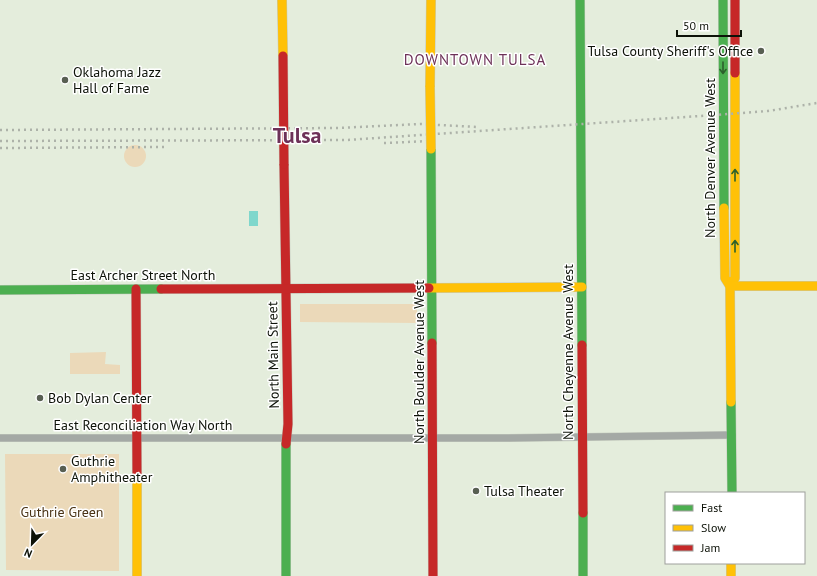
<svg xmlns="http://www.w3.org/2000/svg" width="817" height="576" font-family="'PT Sans',sans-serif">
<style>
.green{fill:#ebd9b9}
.water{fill:#7fd7cc}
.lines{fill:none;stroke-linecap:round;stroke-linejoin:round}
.street-casing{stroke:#c2c8bc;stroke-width:8}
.fast-casing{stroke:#c2c8bc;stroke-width:10}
.slow-casing{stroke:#c2c8bc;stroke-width:10}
.jam-casing{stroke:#c2c8bc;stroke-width:10}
.street{stroke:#a4a9a5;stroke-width:7}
.fast{stroke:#4caf50;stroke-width:9}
.slow{stroke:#ffc107;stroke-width:9}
.jam{stroke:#c62828;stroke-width:9}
.rail{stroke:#adb2a9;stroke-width:2.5;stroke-dasharray:2 4;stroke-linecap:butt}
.slow-bridge-casing{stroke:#c2c8bc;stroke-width:10;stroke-linecap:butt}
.jam-bridge-casing{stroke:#c2c8bc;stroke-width:10;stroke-linecap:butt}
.slow-bridge{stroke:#ffc107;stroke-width:9}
.jam-bridge{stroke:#c62828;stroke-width:9}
.oneway{stroke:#2c602c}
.poi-dot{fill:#585f52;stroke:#fff;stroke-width:1.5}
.labels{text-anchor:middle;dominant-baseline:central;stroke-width:3;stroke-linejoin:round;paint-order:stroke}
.poi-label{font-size:14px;fill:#0d1208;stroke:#fff;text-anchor:start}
.street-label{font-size:14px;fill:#0d1208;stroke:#fff}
.park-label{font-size:14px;fill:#4b3416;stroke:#fff}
.neighbourhood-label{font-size:15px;letter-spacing:1px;fill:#6d3158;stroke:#fff}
.town-label{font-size:22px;font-weight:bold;fill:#6d3158;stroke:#fff}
</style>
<rect width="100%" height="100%" fill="#e4eddc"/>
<g class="green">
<circle cx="135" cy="156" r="11"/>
<path d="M300 304H417V323L300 322Z"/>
<path d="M106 352 105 364 120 365V374H70V353Z"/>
<path d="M5 454H119V571L6 570Z"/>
</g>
<rect class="water" x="249" y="211" width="9" height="15"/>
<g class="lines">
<g class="street-casing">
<path id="street" d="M0 438H508L732 435"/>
</g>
<g class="fast-casing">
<g id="fast">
<path d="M580 0 582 345"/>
<path d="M723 0 724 208"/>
<path d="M431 149 432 343"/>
<path d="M0 290 161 289"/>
<path d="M731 402 732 493"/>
<path d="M286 444V576"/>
<path d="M583 513V576"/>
</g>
</g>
<g class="slow-casing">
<g id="slow">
<path d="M282 0 283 56"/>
<path d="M430 87 431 0"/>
<path d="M724 208 725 278 730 286 731 402"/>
<path d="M730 286 735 278V73"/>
<path d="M730 286H817"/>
<path d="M429 288 582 287"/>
<path d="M137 477V576"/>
<path d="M731 563V576"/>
</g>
</g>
<g class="jam-casing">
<g id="jam">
<path d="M735 0V73"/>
<path d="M284 164 288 424 286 444"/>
<path d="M136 289 137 477"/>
<path d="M161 289 429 288"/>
<path d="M432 343 433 576"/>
<path d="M582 345 583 513"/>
</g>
</g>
<use href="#street" class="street"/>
<use href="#fast" class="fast"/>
<use href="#slow" class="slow"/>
<use href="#jam" class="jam"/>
<g class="rail">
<path d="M0 130 338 128 420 124 478 127"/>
<path d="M0 141 347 140 715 115 768 111 817 103"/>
<path d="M384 143 430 141"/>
<path d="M0 148 164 147"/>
</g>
<g class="slow-bridge-casing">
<path id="slow-bridge" d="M430 87 431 149"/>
</g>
<g class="jam-bridge-casing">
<path id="jam-bridge" d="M283 56 284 164"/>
</g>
<use href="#slow-bridge" class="slow-bridge"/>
<use href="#jam-bridge" class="jam-bridge"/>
</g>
<defs><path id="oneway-shaft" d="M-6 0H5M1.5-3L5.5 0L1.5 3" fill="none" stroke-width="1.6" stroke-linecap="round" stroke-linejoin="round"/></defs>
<g class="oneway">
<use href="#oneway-shaft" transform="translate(723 68) rotate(90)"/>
<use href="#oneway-shaft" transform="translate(735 175) rotate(-90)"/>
<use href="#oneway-shaft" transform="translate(735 246) rotate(-90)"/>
</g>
<g class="poi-dot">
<circle cx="761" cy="51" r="4"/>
<circle cx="65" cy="80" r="4"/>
<circle cx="40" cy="398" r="4"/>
<circle cx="63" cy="469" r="4"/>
<circle cx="476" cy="491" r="4"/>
</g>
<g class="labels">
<g class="poi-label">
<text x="753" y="51" text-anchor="end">Tulsa County Sheriff's Office</text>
<text x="73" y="72">Oklahoma Jazz<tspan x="73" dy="16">Hall of Fame</tspan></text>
<text x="48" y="398">Bob Dylan Center</text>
<text x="71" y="461">Guthrie<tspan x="71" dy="16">Amphitheater</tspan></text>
<text x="484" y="491">Tulsa Theater</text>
</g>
<g class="street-label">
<text transform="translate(710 158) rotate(-90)">North Denver Avenue West</text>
<text x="143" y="275">East Archer Street North</text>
<text transform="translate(568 352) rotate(-90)">North Cheyenne Avenue West</text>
<text transform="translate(273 355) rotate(-91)">North Main Street</text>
<text transform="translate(419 362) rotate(-90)">North Boulder Avenue West</text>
<text x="143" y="425">East Reconciliation Way North</text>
</g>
<g class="park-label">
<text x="62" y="512">Guthrie Green</text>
</g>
<g class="neighbourhood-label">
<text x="475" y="59">DOWNTOWN TULSA</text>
</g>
<g class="town-label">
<text x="297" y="135">Tulsa</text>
</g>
</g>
<rect x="665" y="492" width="140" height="72" fill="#ffffff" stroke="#9ea09c"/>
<rect x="673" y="505" width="20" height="6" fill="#4caf50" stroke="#9ea09c"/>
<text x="701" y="512" font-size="12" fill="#0d1208">Fast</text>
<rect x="673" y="525" width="20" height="6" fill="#ffc107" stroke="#9ea09c"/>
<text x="701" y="532" font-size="12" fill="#0d1208">Slow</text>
<rect x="673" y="545" width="20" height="6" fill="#c62828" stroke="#9ea09c"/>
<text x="701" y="552" font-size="12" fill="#0d1208">Jam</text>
<g transform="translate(32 544) rotate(203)" stroke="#ffffff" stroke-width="3" paint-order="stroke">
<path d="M0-3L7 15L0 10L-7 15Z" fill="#0d1208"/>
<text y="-6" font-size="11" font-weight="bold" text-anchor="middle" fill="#0d1208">N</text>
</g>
<path d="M677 30v6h64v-6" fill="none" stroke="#0d1208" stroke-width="2"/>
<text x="683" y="30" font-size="12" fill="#0d1208" stroke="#ffffff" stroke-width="3" paint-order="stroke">50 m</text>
</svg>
